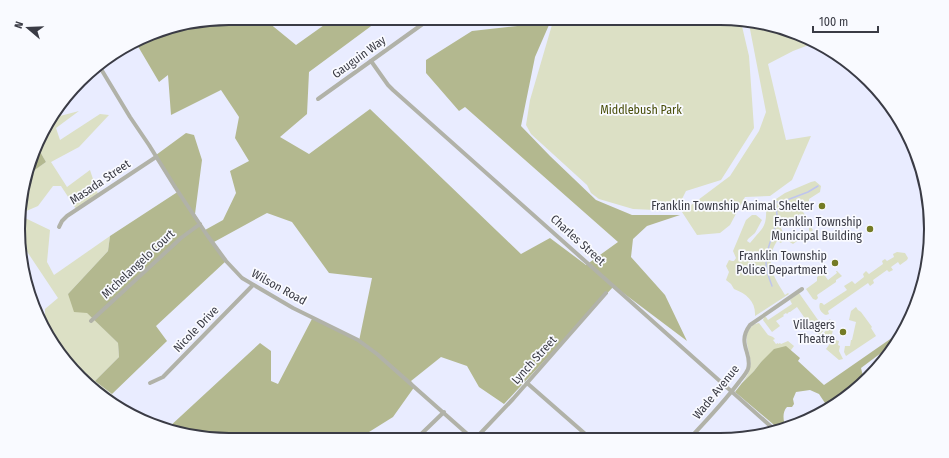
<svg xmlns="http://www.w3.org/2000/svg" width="949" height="458" font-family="'Fira Sans Condensed',sans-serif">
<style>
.green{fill:#dce0c5}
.forest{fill:#b3b88f}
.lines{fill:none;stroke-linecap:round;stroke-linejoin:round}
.stream{stroke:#bfc5ed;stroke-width:1.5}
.minor{stroke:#b1b2a8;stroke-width:4}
.poi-dot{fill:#747b25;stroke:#f9faff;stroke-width:1.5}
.labels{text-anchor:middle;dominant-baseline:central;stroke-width:3.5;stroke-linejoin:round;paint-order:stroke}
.street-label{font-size:12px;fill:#3a3b45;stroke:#f9faff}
.park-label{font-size:12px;fill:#4a4f0b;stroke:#f9faff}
.poi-label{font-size:12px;fill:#3a3b45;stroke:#f9faff;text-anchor:end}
.rim{fill:none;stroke:#3a3b45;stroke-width:2}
</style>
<rect width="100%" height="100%" fill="#e9ecff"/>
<g class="green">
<path d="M554 18H720L741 22 749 56 754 128 721 180 686 191 676 211 633 209 599 199 591 193 587 185 531 134 526 125 530 100Z"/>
<path d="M749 24 801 34 814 43 793 51 768 64 786 140 811 136 792 180 770 196 745 197 730 225 720 233 697 235 682 212 730 176 759 131 766 112Z"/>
<path d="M79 111 56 128 60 140 100 114 109 115 79 147 51 162 67 187 90 170 98 194 76 209 61 186H53L38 206 24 212 25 218 50 230 47 262 54 275 110 236 108 251 68 294 118 343 119 357 95 381 114 396 112 400 80 378 43 326H45V309L58 298 20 241 22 188 27 175 46 162 38 148 49 122 60 116Z"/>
<path d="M815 181 821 186 820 192 809 199V201L802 206 805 210 803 212 811 223 810 226 813 230 811 232 809 231V226L800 214 781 228 785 236 789 240C794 236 799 231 804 234V236L793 244C788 241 785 237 781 243L777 241C764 262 773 276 785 295L788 293 789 294 755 316C756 302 747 294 734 289L731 284 726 280 729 272 726 266 729 260 732 261H734L736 258 733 251 746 220 752 215H756L762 220 755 233 748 239 747 241 750 243C763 227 767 228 766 206L768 203H770L785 193 811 182Z"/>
<path d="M897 252 905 253 908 258 907 260 900 265 898 262 891 267 893 270 889 272 887 270 873 280 874 283 870 286 868 283 828 311 829 314 826 315C821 313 818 308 820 303H822L824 305 847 290 844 286 852 281 855 284 864 277 863 274 866 271 869 274 883 264 882 261 885 259 887 261 894 257 893 254Z"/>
<path d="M836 271H837L842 276 836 280V282L817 295 818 298 816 300 813 299 806 289 817 281V277L823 273 828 280 837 273Z"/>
<path d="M799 293 818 320 812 328 810 329 803 318 804 317 797 307 790 312H789L787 314 786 313 783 315 784 316 776 321 780 326 772 332 763 320 764 317H766L768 320 792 304 790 300 791 299Z"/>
<path d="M856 307 858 310 861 312 872 327 871 328 876 336 846 356 844 352 845 346H850L851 340H852L856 322 849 320 851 311Z"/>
<path d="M830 319 834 325 831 339 828 344 823 337 822 335 828 328V327L819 335 817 333 822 325Z"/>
<path d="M759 323 768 335 773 337 775 339 773 340 776 344 778 343V344L780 343 781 344 788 341 794 346 791 350 761 362 754 371 742 383C746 378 749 373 750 367 753 353 740 339 751 327 754 324 755 324 759 323Z"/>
<path d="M832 339 839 341 838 345 840 346 839 351 843 359 839 360 826 349 831 342Z"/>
</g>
<g class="forest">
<path d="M229 18H263L296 45 334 18H382L309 72 307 114 280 137 309 154 370 109 521 254 550 238 586 265 618 242 465 107 459 111 426 73V60L472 31 536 24 535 18H552L535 57 521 126 550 156 596 200 632 215H680L647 226 633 239 631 257 665 295 687 341 614 286 504 404 479 387 467 366 441 357 411 381 415 386 393 417 369 432 367 440H229L168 428 260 343 271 351V381L278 384 313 317 359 341 372 278 329 273 292 222 267 213 214 242 226 261 156 326 167 341 112 394 95 381 119 357 118 343 87 313 74 312 68 294 108 251 110 236 179 191 156 155 186 133 194 135 202 160 195 214 205 230 223 220 236 193 230 171 249 161 235 138 239 117 221 90 171 115 168 75 159 82 136 43 161 29Z"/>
<path d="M38 148 46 162 29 174 28 173Z"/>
<path d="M896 335 898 339 897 341 861 368 863 376 862 383 848 397 831 407 825 403 819 394 810 390 796 392 793 399 794 404 792 407H787C782 412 783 421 786 428L780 430 735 392 742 383 754 371 761 362 774 349 786 346 800 358 798 361 824 385Z"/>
</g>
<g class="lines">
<g class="stream">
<path d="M775 201 779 203 808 192 818 186"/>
<path d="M772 286C769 278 766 271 766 262 766 246 776 232 777 217 777 212 776 206 775 201"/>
</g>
<g class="minor">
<path d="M371 61 388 85 393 90 776 431"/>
<path d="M98 64 130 117 149 145 175 187 207 235 226 261 242 278 293 308 358 340 377 354 473 439"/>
<path d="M318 99 431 18"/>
<path d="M59 227 62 221 67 216 156 157"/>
<path d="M91 321 181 238 200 224"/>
<path d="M150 383 163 377 253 285"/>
<path d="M527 383 591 439"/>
<path d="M690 438C707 420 724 402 739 382 742 378 746 374 748 369 753 353 736 344 750 325L802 289"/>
<path d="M416 439 444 412"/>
<path d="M475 439 513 399 606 293"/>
</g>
</g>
<g class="poi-dot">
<circle cx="822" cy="206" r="4"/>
<circle cx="870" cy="229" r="4"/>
<circle cx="835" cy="263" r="4"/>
<circle cx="843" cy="332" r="4"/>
</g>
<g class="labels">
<g class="street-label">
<text transform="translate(359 57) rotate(-36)">Gauguin Way</text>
<text transform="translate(100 182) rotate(-34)">Masada Street</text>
<text transform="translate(578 240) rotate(42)">Charles Street</text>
<text transform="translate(138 264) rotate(-43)">Michelangelo Court</text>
<text transform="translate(279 287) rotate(29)">Wilson Road</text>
<text transform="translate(196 329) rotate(-46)">Nicole Drive</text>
<text transform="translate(534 360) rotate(-48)">Lynch Street</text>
<text transform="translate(716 392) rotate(-51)">Wade Avenue</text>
</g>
<g class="park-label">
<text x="641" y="110">Middlebush Park</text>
</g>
<g class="poi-label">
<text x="814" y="206">Franklin Township Animal Shelter</text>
<text x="862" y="222">Franklin Township<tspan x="862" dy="14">Municipal Building</tspan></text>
<text x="827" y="256">Franklin Township<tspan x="827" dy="14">Police Department</tspan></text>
<text x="835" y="325">Villagers<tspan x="835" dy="14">Theatre</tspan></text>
</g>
</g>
<path d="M0 0H949V458H0ZM229 25H720A204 204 0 0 1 924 229V229A204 204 0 0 1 720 433H229A204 204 0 0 1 25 229V229A204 204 0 0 1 229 25Z" fill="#f9faff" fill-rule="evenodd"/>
<path class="rim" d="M229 25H720A204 204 0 0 1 924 229V229A204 204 0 0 1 720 433H229A204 204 0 0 1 25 229V229A204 204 0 0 1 229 25Z"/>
<g transform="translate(28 28) rotate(289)" stroke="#f9faff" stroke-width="3" paint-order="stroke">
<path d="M0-3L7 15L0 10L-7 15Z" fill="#3a3b45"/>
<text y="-6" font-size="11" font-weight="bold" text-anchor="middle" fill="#3a3b45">N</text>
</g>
<path d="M813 26v6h65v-6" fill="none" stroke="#3a3b45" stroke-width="2"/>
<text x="819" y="26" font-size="12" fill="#3a3b45" stroke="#f9faff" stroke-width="3" paint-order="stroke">100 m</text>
</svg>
